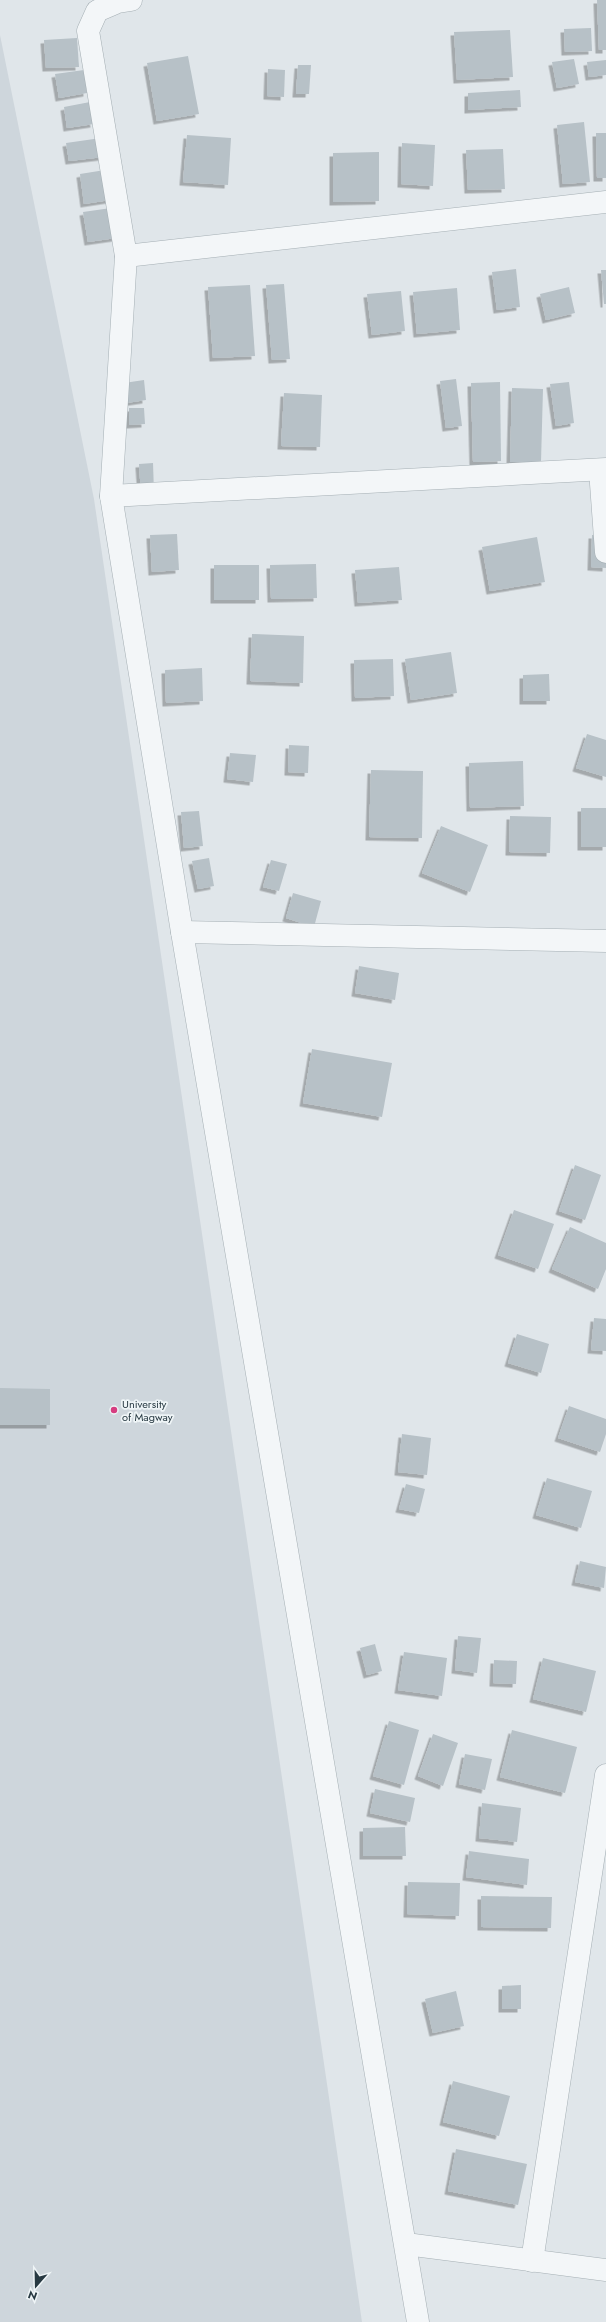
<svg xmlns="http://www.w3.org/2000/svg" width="606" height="2322" font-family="Jost,sans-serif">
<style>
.built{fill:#ced6dc}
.building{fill:#b7c1c7;filter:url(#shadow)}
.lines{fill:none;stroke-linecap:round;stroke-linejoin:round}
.minor-casing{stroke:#a5afb4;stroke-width:23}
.minor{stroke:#f3f6f8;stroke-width:22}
.poi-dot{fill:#d63d80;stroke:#eff5f7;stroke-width:1.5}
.labels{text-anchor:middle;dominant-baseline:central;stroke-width:3.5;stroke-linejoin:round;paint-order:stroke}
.poi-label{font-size:11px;fill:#273942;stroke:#eff5f7;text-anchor:start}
</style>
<defs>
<filter id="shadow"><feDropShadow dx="-3.5" dy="3.5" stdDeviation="0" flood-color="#0004"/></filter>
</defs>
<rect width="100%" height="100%" fill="#e0e6ea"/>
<path class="built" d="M0 35 94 499 362 2322H0Z"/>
<g class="building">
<path d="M597 0H606V50H599Z"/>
<path d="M591 28 592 51 565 52 564 29Z"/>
<path d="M510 30 513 77 457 80 454 32Z"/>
<path d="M77 38 79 67 46 68 44 40Z"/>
<path d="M188 56 199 114 157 121 147 63Z"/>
<path d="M574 59 579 84 557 88 552 62Z"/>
<path d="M606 60V75L589 77 587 62Z"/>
<path d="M298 65H311L309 94H296Z"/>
<path d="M268 69 285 70 284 97 267 96Z"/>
<path d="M84 70 87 93 59 98 55 74Z"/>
<path d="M520 90 521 107 468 110V93Z"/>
<path d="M90 102 94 124 67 128 64 107Z"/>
<path d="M584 122 590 182 563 184 557 125Z"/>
<path d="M596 133H606V178H597Z"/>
<path d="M187 135 231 138 228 185 183 182Z"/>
<path d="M101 138 103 157 69 161 66 143Z"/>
<path d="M402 143 435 145 433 186 401 184Z"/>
<path d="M503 149 505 189 468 190 466 150Z"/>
<path d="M379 152V201L333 202V153Z"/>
<path d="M105 170 110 200 84 204 80 174Z"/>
<path d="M111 208 116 238 88 242 83 212Z"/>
<path d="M516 269 520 307 497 310 492 272Z"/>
<path d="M601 270H606V304H604Z"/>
<path d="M284 284 290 359 272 360 266 285Z"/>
<path d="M250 285 255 356 213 358 208 287Z"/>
<path d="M569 287 575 313 546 320 540 294Z"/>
<path d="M457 288 460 330 417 334 413 292Z"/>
<path d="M401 291 405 331 372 335 367 294Z"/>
<path d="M456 379 462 426 446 428 440 381Z"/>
<path d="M144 380 146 400 126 403 124 383Z"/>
<path d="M500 382 501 461 473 462 471 383Z"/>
<path d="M569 382 574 423 556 426 550 384Z"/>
<path d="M512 388 543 389 541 462H510Z"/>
<path d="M284 393 322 395 320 447 281 446Z"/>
<path d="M129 408H144L145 424 129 425Z"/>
<path d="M153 463 154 492 141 493 139 464Z"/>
<path d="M177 534 179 570 152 572 150 535Z"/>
<path d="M592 535H606V568L591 567Z"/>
<path d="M537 537 545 582 490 591 482 547Z"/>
<path d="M316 564 317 598 271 599 270 565Z"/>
<rect x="214" y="565" width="45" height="35"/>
<path d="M399 567 402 600 358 603 355 570Z"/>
<path d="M252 634 304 636 303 683 250 681Z"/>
<path d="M451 652 457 693 411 700 405 659Z"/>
<path d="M393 659 394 696 355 698 354 660Z"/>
<path d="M202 668 203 701 166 703 165 670Z"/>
<path d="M549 674 550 701H523V675Z"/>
<path d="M587 734 606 740V777L576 768Z"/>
<path d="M289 745 309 746 308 773 288 772Z"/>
<path d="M230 753 256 755 253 782 227 779Z"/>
<path d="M523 761 524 806 470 808 469 763Z"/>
<path d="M371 770 423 771 422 838 369 837Z"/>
<rect x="581" y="808" width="25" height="39"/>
<path d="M199 811 203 846 184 848 181 812Z"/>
<path d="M510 816 551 817 550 853 509 852Z"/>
<path d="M441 826 488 845 470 892 422 873Z"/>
<path d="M209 858 214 886 198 889 192 861Z"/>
<path d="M271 860 287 864 279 891 263 887Z"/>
<path d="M293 893 321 901 314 927 286 918Z"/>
<path d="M359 966 399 973 395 1000 355 993Z"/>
<path d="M312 1049 392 1063 382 1117 303 1103Z"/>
<path d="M575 1165 601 1175 585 1220 559 1211Z"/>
<path d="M514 1210 554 1224 538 1269 498 1255Z"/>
<path d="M570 1227 606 1243V1269L598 1289 552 1269Z"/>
<path d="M594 1318 606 1319V1351L591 1350Z"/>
<path d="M517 1334 549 1344 541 1373 508 1363Z"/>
<path d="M0 1388 50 1389V1425H0Z"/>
<path d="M569 1406 606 1419V1434L600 1452 558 1438Z"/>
<path d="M402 1434 431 1438 427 1475 398 1472Z"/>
<path d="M547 1478 592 1491 581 1528 536 1515Z"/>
<path d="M406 1484 425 1489 419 1513 399 1509Z"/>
<path d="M580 1561 606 1567 604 1588 575 1582Z"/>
<path d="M458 1636 481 1638 477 1673 455 1670Z"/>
<path d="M375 1644 382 1671 367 1675 360 1648Z"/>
<path d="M404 1652 447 1658 442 1696 398 1690Z"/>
<path d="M543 1658 596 1671 586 1712 533 1699Z"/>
<path d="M494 1660 517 1661 516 1684 493 1683Z"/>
<path d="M389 1721 419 1730 404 1785 373 1776Z"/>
<path d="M512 1730 577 1747 565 1793 500 1777Z"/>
<path d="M433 1734 458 1743 443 1786 418 1776Z"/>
<path d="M465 1754 492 1759 485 1790 459 1784Z"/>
<path d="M375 1789 415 1798 410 1822 370 1813Z"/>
<path d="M482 1803 521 1808 517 1842 479 1838Z"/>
<path d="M405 1827 406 1856H363V1828Z"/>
<path d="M469 1851 529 1859 527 1885 466 1877Z"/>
<path d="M408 1882 460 1883 459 1916 407 1914Z"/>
<path d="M481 1896 552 1897 551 1928 481 1927Z"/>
<path d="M521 1985V2009H502V1986Z"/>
<path d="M456 1991 464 2026 433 2033 425 1999Z"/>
<path d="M453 2081 510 2096 499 2136 443 2122Z"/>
<path d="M456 2149 527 2164 518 2205 448 2191Z"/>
</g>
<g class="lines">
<g class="minor-casing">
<g id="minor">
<path d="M131 0 118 2 97 11 88 31 126 256 111 496 182 932 418 2322"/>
<path d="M126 256 606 202"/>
<path d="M600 470 606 552"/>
<path d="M111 496 606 469"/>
<path d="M182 932 606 941"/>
<path d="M406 2244 606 2270"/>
<path d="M532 2261 606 1775"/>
</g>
</g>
<use href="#minor" class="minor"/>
</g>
<circle class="poi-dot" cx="114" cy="1410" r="4"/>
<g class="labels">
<g class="poi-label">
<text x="122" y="1404">University<tspan x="122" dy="13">of Magway</tspan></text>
</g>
</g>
<g transform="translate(36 2286) rotate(200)" stroke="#eff5f7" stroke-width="3" paint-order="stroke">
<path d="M0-3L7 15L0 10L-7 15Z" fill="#273942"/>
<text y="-6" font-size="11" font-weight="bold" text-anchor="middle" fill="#273942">N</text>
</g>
</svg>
